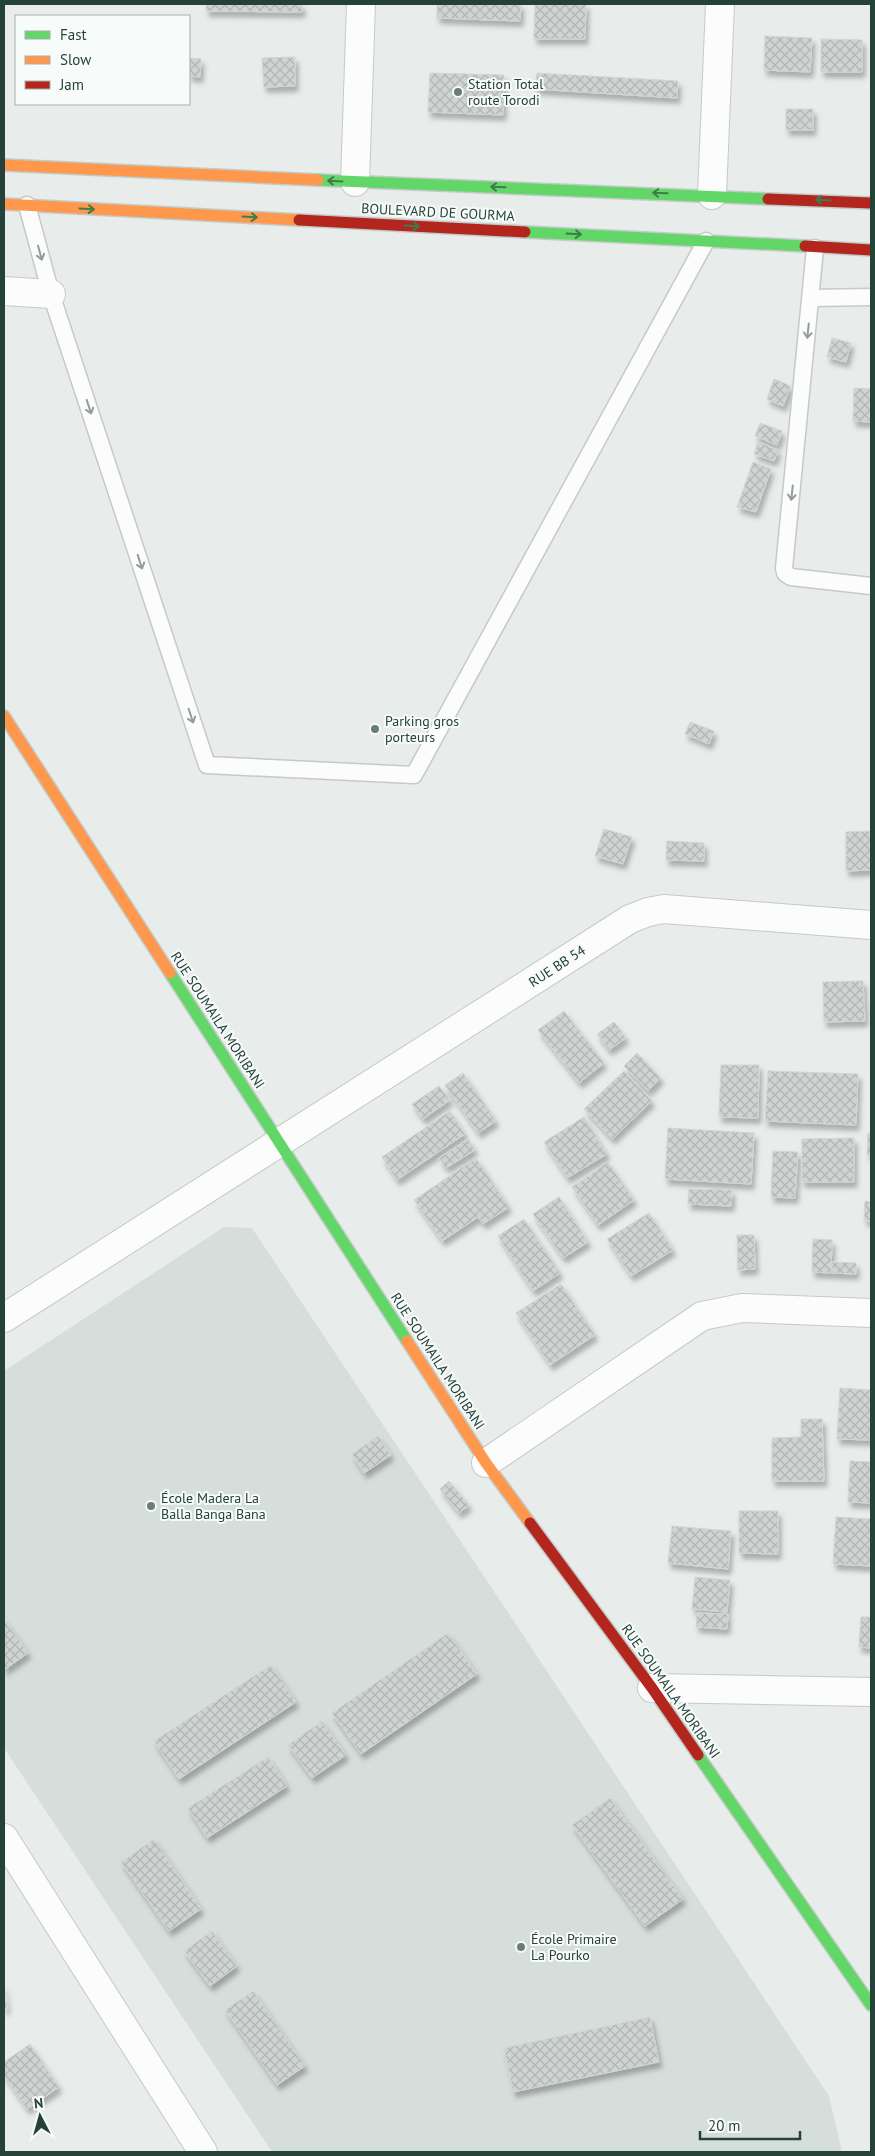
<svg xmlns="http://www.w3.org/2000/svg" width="875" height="2156" font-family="'PT Sans',sans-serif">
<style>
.built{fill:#d6dedb}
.building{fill:url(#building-cross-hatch);stroke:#d1d6d4;filter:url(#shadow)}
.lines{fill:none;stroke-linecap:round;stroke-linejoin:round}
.lane-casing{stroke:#c5cac8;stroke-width:19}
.street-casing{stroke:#c5cac8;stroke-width:30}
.fast-casing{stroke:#c3cbc8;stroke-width:14}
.slow-casing{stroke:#c3cbc8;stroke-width:14}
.jam-casing{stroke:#c3cbc8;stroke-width:14}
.lane{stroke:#fcfcfc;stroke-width:16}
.street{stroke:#fcfcfc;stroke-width:28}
.fast{stroke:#63d668;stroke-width:11}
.slow{stroke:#ff974d;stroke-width:11}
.jam{stroke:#b3261e;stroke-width:11}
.oneway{stroke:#3d7d4c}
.oneway2{stroke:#909f9b}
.poi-dot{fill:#697e78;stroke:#f7fbf9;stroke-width:2}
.labels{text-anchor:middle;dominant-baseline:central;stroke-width:4;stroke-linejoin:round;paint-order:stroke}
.poi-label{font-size:14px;fill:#24423a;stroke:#f7fbf9;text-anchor:start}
.street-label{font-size:14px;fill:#24423a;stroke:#f7fbf9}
</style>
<defs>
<pattern id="building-cross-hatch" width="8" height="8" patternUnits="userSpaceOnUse" patternTransform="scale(1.25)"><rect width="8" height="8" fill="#cfd4d2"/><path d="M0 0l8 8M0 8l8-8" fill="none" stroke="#b2b7b5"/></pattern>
<filter id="shadow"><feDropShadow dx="3" dy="5.5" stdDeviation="2.5" flood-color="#0004"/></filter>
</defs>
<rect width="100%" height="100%" fill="#e8edeb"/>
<path class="built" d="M224 1227 252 1228 495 1593 829 2096 842 2152H272L4 1748V1371Z"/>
<g class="building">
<path d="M206 4H302V12L206 11Z"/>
<path d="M437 4H521L520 21 437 18Z"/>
<path d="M535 4H586L585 39H534Z"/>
<path d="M765 36 812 38 810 72 764 70Z"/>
<path d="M821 39 862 40V72H821Z"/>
<path d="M295 57V86L264 87 262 58Z"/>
<path d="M189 58 201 59 200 77 189 76Z"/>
<path d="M430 73 504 75 503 115 428 112Z"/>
<path d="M537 73 678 81 677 98 535 89Z"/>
<rect x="786" y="109" width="27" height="21"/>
<path d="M832 338 851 343 846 362 827 357Z"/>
<path d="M774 379 791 386 783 406 767 399Z"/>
<path d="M854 388 871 389V422L853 421Z"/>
<path d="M760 423 782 431 777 445 755 436Z"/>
<path d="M758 442 778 450 774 461 754 454Z"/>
<path d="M753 462 771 469 756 512 737 507Z"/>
<path d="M690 722 714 731 709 744 685 734Z"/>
<path d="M604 829 632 837 623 864 595 856Z"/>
<path d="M871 831V870L846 871V832Z"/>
<path d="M667 841 704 843V861L666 860Z"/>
<path d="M863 981 865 1021 824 1022 823 982Z"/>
<path d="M564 1011 604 1063 579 1083 538 1030Z"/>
<path d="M614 1022 626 1038 609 1050 597 1034Z"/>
<path d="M637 1053 661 1078 648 1091 624 1066Z"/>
<path d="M721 1065H759L758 1118 719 1117Z"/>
<path d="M624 1071 652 1101 612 1139 584 1109Z"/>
<path d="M768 1071 858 1074 856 1125 765 1121Z"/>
<path d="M463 1073 496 1121 478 1133 445 1085Z"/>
<path d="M439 1086 450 1100 423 1119 412 1104Z"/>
<path d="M450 1111 465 1134 397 1180 382 1157Z"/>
<path d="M584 1117 607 1154 567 1178 544 1142Z"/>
<path d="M668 1128 754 1133 751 1184 665 1179Z"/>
<path d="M868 1133H871V1155H867Z"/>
<path d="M854 1138V1182H802V1139Z"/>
<path d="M468 1139 475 1150 446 1168 439 1158Z"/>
<path d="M773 1151 798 1152 795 1198 771 1197Z"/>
<path d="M476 1158 509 1207 483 1224 478 1217 442 1241 414 1200Z"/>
<path d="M608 1162 634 1200 598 1225 572 1187Z"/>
<path d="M689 1189 732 1190 731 1206 688 1204Z"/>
<path d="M559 1197 588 1242 563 1258 533 1214Z"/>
<path d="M865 1201 871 1202V1221L864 1220Z"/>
<path d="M649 1213 673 1250 631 1276 607 1239Z"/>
<path d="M524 1219 560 1273 533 1291 498 1236Z"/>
<path d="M737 1235H754L755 1269 738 1270Z"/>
<path d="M813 1239 832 1240 831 1273 812 1272Z"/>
<path d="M832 1262 856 1263V1274L832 1273Z"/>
<path d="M561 1284 595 1335 550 1365 516 1313Z"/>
<path d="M840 1388 871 1390V1440L837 1439Z"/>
<path d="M801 1419H822L824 1481H772V1438L801 1437Z"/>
<path d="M378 1436 391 1455 364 1473 352 1454Z"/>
<path d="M850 1461 871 1462V1503L848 1502Z"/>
<path d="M449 1481 469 1505 459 1513 440 1489Z"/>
<path d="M739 1511H778V1554L739 1553Z"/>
<path d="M836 1517 871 1519V1566L833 1564Z"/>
<path d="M672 1526 731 1531 728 1569 668 1563Z"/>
<path d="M695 1577 730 1580 727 1612 692 1609Z"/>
<path d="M697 1613 728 1614 727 1629 696 1627Z"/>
<path d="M861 1617H871V1648L859 1647Z"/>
<path d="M4 1619 28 1653 4 1670Z"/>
<path d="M448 1633 477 1674 361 1754 332 1713Z"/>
<path d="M271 1665 296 1702 179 1779 154 1741Z"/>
<path d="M322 1721 346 1755 312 1778 288 1745Z"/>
<path d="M268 1757 287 1786 207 1838 188 1808Z"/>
<path d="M610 1798 683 1899 645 1926 572 1825Z"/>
<path d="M154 1839 201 1909 169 1931 121 1862Z"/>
<path d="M212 1931 237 1966 210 1986 184 1951Z"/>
<path d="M4 1985 7 2009H4Z"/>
<path d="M253 1991 305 2066 277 2085 225 2010Z"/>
<path d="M650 2017 659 2062 513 2092 504 2048Z"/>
<path d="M30 2044 59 2087 27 2109 4 2075V2062Z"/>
</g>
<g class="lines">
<g class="lane-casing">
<g id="lane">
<path d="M27 205 51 294 207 765 414 775 706 241"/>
<path d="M815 248 784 568 785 573 791 577 871 586"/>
<path d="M811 298 871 297"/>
</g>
</g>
<g class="street-casing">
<g id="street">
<path d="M355 182 361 4"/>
<path d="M712 195 720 4"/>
<path d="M4 291 51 294"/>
<path d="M4 1318 630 919 648 912 664 909 871 925"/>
<path d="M486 1463 702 1316 742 1308 871 1313"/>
<path d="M652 1688 871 1692"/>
<path d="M4 1838 203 2152"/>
</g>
</g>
<g class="fast-casing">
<g id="fast">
<path d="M318 180 768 199"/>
<path d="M525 232 805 246"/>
<path d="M170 973 407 1341"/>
<path d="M698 1755 871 2005"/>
</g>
</g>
<g class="slow-casing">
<g id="slow">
<path d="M4 165 318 180"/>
<path d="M4 204 299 220"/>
<path d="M4 716 170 973"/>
<path d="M407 1341 486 1463 530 1523"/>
</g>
</g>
<g class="jam-casing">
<g id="jam">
<path d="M768 199 871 203"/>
<path d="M299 220 525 232"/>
<path d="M805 246 871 250"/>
<path d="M530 1523 652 1688 698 1755"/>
</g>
</g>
<use href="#lane" class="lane"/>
<use href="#street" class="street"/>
<use href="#fast" class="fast"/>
<use href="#slow" class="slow"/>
<use href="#jam" class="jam"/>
</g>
<defs><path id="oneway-shaft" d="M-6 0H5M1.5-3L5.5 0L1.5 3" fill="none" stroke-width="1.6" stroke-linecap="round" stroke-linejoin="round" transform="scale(1.25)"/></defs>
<g class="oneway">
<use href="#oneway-shaft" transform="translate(335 181) rotate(-177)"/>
<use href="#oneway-shaft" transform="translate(498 187) rotate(-178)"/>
<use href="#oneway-shaft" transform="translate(660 193) rotate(-178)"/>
<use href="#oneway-shaft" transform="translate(823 200) rotate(-177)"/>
<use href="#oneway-shaft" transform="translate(87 209) rotate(3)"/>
<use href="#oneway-shaft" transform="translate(250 217) rotate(3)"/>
<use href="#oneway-shaft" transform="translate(412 226) rotate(3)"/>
<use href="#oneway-shaft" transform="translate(574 234) rotate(3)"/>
</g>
<g class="oneway2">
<use href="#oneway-shaft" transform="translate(40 253) rotate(75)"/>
<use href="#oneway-shaft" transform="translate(808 331) rotate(96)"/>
<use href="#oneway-shaft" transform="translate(89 407) rotate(72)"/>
<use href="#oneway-shaft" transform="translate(792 493) rotate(96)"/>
<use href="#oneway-shaft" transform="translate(140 562) rotate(72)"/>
<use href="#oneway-shaft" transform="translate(191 716) rotate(72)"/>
</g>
<g class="poi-dot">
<circle cx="458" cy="92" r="5"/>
<circle cx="375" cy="729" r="5"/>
<circle cx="151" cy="1506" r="5"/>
<circle cx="521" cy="1947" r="5"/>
</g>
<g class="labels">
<g class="poi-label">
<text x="468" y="84">Station Total<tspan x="468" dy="16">route Torodi</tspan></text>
<text x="385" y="721">Parking gros<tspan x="385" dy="16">porteurs</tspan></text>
<text x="161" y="1498">École Madera La<tspan x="161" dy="16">Balla Banga Bana</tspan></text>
<text x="531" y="1939">École Primaire<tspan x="531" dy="16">La Pourko</tspan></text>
</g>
<g class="street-label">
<text transform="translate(438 212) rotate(3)">BOULEVARD DE GOURMA</text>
<text transform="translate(557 966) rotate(-33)">RUE BB 54</text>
<text transform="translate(218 1020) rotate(57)">RUE SOUMAILA MORIBANI</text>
<text transform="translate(438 1361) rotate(57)">RUE SOUMAILA MORIBANI</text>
<text transform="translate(671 1691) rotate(55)">RUE SOUMAILA MORIBANI</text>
</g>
</g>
<rect width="875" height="2156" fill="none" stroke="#24423a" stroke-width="10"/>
<rect x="15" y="15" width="175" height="90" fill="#f7fbf9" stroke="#a3b1ad"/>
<rect x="25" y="31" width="25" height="8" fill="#63d668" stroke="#a3b1ad"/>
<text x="60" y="40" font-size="15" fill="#24423a">Fast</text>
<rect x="25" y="56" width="25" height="8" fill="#ff974d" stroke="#a3b1ad"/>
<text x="60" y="65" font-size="15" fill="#24423a">Slow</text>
<rect x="25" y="81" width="25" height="8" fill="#b3261e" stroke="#a3b1ad"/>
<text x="60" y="90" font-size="15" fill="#24423a">Jam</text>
<g transform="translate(40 2116) rotate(354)" stroke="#f7fbf9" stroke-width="4" paint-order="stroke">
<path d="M0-4L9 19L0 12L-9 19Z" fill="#24423a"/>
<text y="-8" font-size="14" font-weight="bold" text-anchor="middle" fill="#24423a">N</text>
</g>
<path d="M700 2131v8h100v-8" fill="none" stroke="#24423a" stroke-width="2.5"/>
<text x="708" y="2131" font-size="15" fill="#24423a" stroke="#f7fbf9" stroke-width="4" paint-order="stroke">20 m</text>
</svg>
